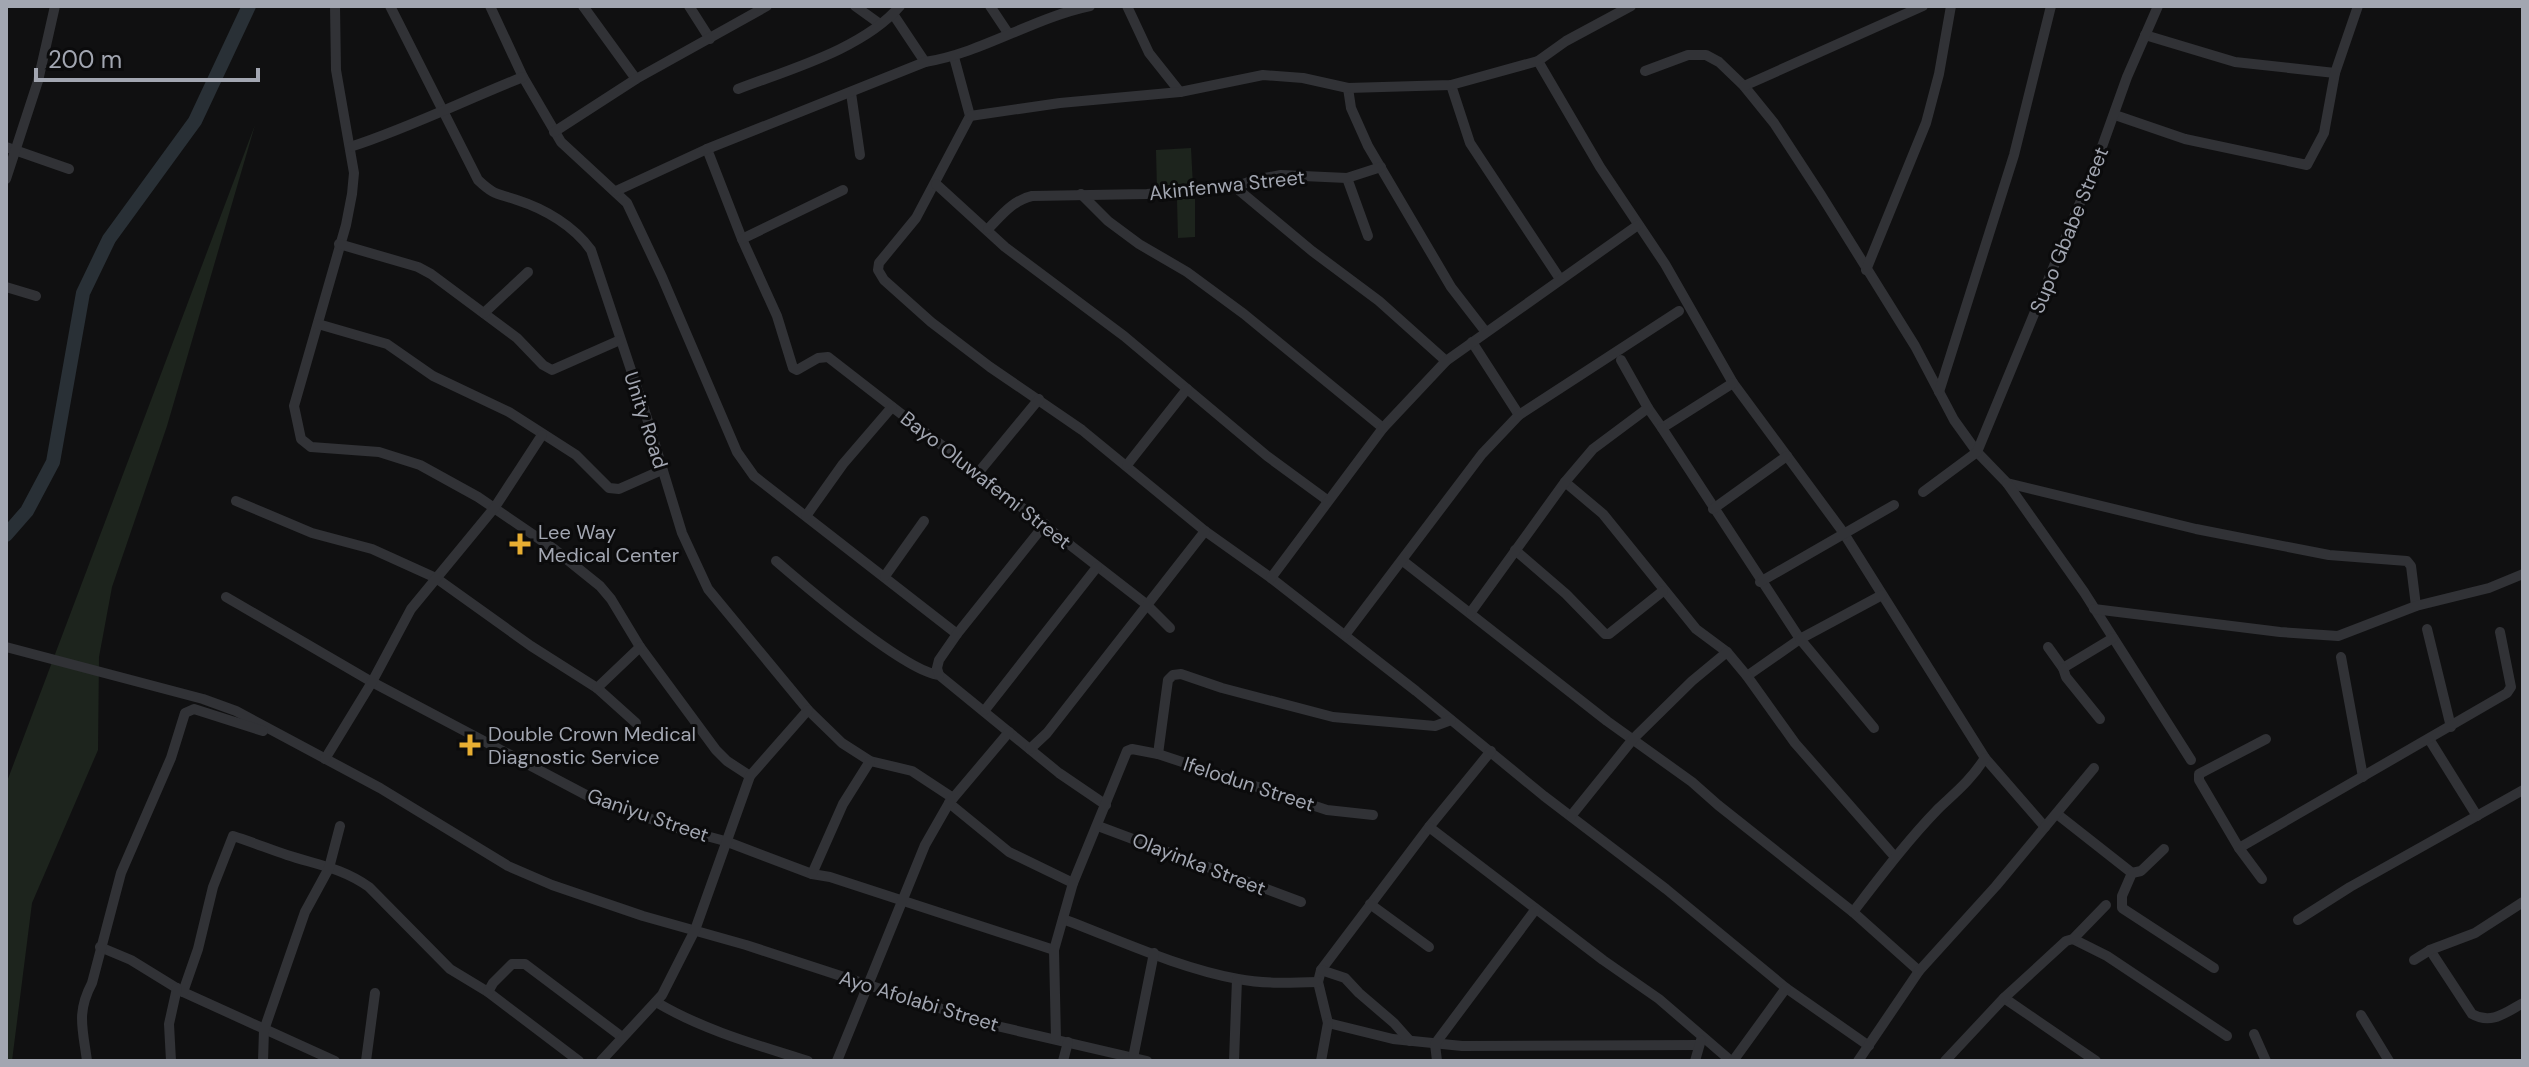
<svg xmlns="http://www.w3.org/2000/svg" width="2529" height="1067" font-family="'DM Sans',sans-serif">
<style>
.green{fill:#1d241d}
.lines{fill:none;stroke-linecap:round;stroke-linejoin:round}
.river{stroke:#293036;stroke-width:14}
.minor{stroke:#313236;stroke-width:10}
.poi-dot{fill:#e7ae32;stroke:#0b0b0c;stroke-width:3}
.labels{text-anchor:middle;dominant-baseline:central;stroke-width:6;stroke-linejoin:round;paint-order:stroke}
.street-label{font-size:20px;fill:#a2a6b1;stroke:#0b0b0c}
.poi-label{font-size:20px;fill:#a2a6b1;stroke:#0b0b0c;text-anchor:start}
</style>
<rect width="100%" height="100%" fill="#101011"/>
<g class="green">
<path d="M255 125 167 426 112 587 99 657 98 750 32 903 12 1061H6V784Z"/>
<path d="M1191 148 1193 187 1157 189 1156 150Z"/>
<path d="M1177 199H1195V237L1178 238Z"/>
</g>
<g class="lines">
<path class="river" d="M6 535 27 511 53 462 83 293 109 239 195 121 249 6"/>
<g class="minor">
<path d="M335 6 336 70 354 173 352 194 346 225 294 406 301 439 311 447 379 452 420 465 478 497 554 549 600 586 611 599 640 647 716 750 727 761 750 776"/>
<path d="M390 6 478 180C495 196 497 193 517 200 545 209 574 226 591 250L646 415 682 533 708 589 808 710 842 743 870 761 912 771 953 798"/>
<path d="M490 6 523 77 561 142 627 203 662 277 737 452 754 476 957 634"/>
<path d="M583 6 636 79"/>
<path d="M689 6 710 39"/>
<path d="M855 6 880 24"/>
<path d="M990 6 1008 33"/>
<path d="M1127 6 1149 53 1180 92"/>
<path d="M893 14 925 62"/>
<path d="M2145 35 2235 62 2335 73"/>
<path d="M954 57 970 116 916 218 879 263 878 270 884 280 931 322 990 367 1082 430 1205 531 1271 578 1416 691 1544 796 1666 889 1786 988 1869 1046"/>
<path d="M1538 61 1600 167 1665 264 1733 383 1843 532 1985 758 2045 827"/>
<path d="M1645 71 1688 55H1706L1719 62 1744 86 1774 123 1821 195 1915 346 1954 420 1977 452 2007 483 2196 529 2329 555 2407 561 2411 566 2416 606"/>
<path d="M1451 85 1470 143 1560 279"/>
<path d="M1744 86 1923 6"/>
<path d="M1348 88 1351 108 1368 146 1451 287 1485 331"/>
<path d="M738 89C790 69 863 49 900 6"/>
<path d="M851 93 860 155"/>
<path d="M2115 115 2185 139 2307 165 2324 133 2335 73 2358 6"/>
<path d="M970 116 1060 103 1180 92 1263 75 1303 78 1348 88 1451 85 1538 61 1566 41 1631 6"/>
<path d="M554 132 636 79 767 6"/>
<path d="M6 147 69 169"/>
<path d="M350 147C409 128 465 100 523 77"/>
<path d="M707 149 742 239 777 316 793 368 797 370 818 358 828 357 1146 604 1170 628"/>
<path d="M1347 178 1368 236"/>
<path d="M6 179 38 81 55 6"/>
<path d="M936 184 1005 247 1124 336 1267 456 1327 500"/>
<path d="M1235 187 1312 251 1379 301 1446 361"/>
<path d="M616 191 707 149 925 62C982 53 1033 18 1090 6"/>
<path d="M1081 194 1108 221 1139 244 1187 272 1244 314 1383 428"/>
<path d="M988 229C1001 216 1013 200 1032 196L1147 194 1235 187 1254 180 1281 175 1347 178 1381 167"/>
<path d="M742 239 843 190"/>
<path d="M339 244 418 267 431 274 517 338 543 365 552 370 620 340"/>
<path d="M1866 270 1926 123 1939 74 1951 6"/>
<path d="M6 287 36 296"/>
<path d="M484 313 528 272"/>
<path d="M318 324 387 344 433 376 509 412 576 455 609 488 619 489 662 470"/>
<path d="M1472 342 1519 415"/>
<path d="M1939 392 2014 155 2051 6"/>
<path d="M1648 408 1662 428 1733 383"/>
<path d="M1662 428 1800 639 1747 676"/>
<path d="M1127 465 1187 389"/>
<path d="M978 473 1039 399"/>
<path d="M1565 482 1603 514 1696 629 1727 652"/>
<path d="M2007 483 2084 592 2191 760"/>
<path d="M1923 492 1977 452 2094 169 2127 77 2158 6"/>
<path d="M236 501 312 533 372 549 436 578 531 646 597 688 636 723"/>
<path d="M1713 509 1787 456"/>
<path d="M806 516 843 464 892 407"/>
<path d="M1515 550 1566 594 1605 634H1609L1663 591"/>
<path d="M776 561C805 586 906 672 939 675L1059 773 1106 805"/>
<path d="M1403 561 1607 721 1692 782 1718 805 1853 912 1919 971"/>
<path d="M885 576 924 521"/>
<path d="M1271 578 1383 428 1446 361 1638 225"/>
<path d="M1760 582 1894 505"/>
<path d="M226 597 372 682 588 796 673 827 725 841 812 874 830 877 1054 950"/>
<path d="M2094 609 2280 632 2338 636 2416 606 2489 588 2523 574"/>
<path d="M1471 612 1565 482 1593 449 1648 408 1621 360"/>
<path d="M2427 629 2451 727"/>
<path d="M1345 635 1482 454 1519 415 1679 311"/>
<path d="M6 647 203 699 236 711 380 788 508 866 552 885 643 916 746 945 988 1024 1147 1061"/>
<path d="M2048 647 2063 668 2113 638"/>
<path d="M2341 657 2363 777"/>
<path d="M2063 668 2066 677 2100 719"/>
<path d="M939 675 937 668 939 660 957 634 1045 524"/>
<path d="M597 688 640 647"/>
<path d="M985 710 1097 567"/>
<path d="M1874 728 1800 639 1882 595"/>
<path d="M2429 739 2477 816"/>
<path d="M1030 749 1047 733 1205 531"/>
<path d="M1491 751 1429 827 1321 970 1318 982 1328 1023 1393 1039 1462 1046 1699 1045"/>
<path d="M1158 754 1168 680 1173 675 1181 674 1222 688 1333 717 1435 726 1451 720"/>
<path d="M325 759 372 682 411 609 495 507 542 435"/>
<path d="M949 803 1009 852 1073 883"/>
<path d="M2057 814 2132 873"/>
<path d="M1571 816 1633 739 1692 681 1727 652 1747 676 1795 743 1895 857"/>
<path d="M1098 826 1301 902"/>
<path d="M1429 827 1603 960 1659 999 1731 1061"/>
<path d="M2239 848 2507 693 2511 687 2500 632"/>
<path d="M2164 849 2141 871 2132 873 2122 896V908L2214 968"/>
<path d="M812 874 843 804 870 761"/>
<path d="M2262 879 2239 848 2199 780V774L2266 739"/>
<path d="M1370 904 1429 947"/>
<path d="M1853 912C1880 877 1907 841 1938 809 1957 791 1970 781 1985 758"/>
<path d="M1063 919C1119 940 1178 968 1238 979 1264 984 1291 983 1318 982"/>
<path d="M2298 920 2350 887 2523 790"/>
<path d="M2073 939 2107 956 2227 1036"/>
<path d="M100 947 131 960 183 992 335 1061"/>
<path d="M2430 950 2472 1014C2491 1025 2505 1013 2523 1003"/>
<path d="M2414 960 2430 950 2475 933 2523 902"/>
<path d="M1321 970 1345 978 1359 993 1394 1023 1410 1041"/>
<path d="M183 992 198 949 213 887 233 836C252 842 269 849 287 855 318 865 342 868 369 887L450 969 488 992 579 1061"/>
<path d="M488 992 493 983 512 964H525L622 1037"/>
<path d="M2004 998 2096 1061"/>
<path d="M656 1002C703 1030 757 1045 808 1061"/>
<path d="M2361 1015 2389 1061"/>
<path d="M2254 1034 2266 1061"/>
<path d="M1056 1039 1054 950 1073 883 1127 751 1132 749 1158 754 1327 810 1373 815"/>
<path d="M1133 1058 1154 953"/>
<path d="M87 1061C83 1029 76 1013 92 983L121 873 171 758 185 713 194 709 263 731"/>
<path d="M171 1061 169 1024 177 988"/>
<path d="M263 1061 264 1030 305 912 329 868 340 826"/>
<path d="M366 1061 375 993"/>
<path d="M601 1061 662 995 695 930 750 776 808 710"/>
<path d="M837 1061 925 845 949 803 1009 732"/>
<path d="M1063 1061 1068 1042"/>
<path d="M1234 1061 1237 979"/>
<path d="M1321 1061 1328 1023"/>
<path d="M1437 1061 1435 1044 1535 910"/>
<path d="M1695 1061 1701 1040"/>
<path d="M1733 1061 1786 988"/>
<path d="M1858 1061 1919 971 1996 886 2094 768"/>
<path d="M1945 1061 2004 998 2066 941 2073 939 2106 905"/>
</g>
</g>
<g class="poi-dot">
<path d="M516 532h8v8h8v8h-8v8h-8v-8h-8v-8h8z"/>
<path d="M466 733h8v8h8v8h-8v8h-8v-8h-8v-8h8z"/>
</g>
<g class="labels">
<g class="street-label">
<text transform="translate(1227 185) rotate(-6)">Akinfenwa Street</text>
<text transform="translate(2069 230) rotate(-68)">Supo Gbabe Street</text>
<text transform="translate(646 420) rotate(72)">Unity Road</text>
<text transform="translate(986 480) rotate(38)">Bayo Oluwafemi Street</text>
<text transform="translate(1249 784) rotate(18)">Ifelodun Street</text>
<text transform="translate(648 815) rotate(19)">Ganiyu Street</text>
<text transform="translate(1199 864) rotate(21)">Olayinka Street</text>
<text transform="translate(919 1001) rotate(17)">Ayo Afolabi Street</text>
</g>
<g class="poi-label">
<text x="538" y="532">Lee Way<tspan x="538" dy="23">Medical Center</tspan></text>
<text x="488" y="734">Double Crown Medical<tspan x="488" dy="23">Diagnostic Service</tspan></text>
</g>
</g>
<rect width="2529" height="1067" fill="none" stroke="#a2a6b1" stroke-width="16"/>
<path d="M36 68v12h222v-12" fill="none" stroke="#a2a6b1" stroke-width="4"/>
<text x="48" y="68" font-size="24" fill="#a2a6b1" stroke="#0b0b0c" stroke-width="6" paint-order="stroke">200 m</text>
</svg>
